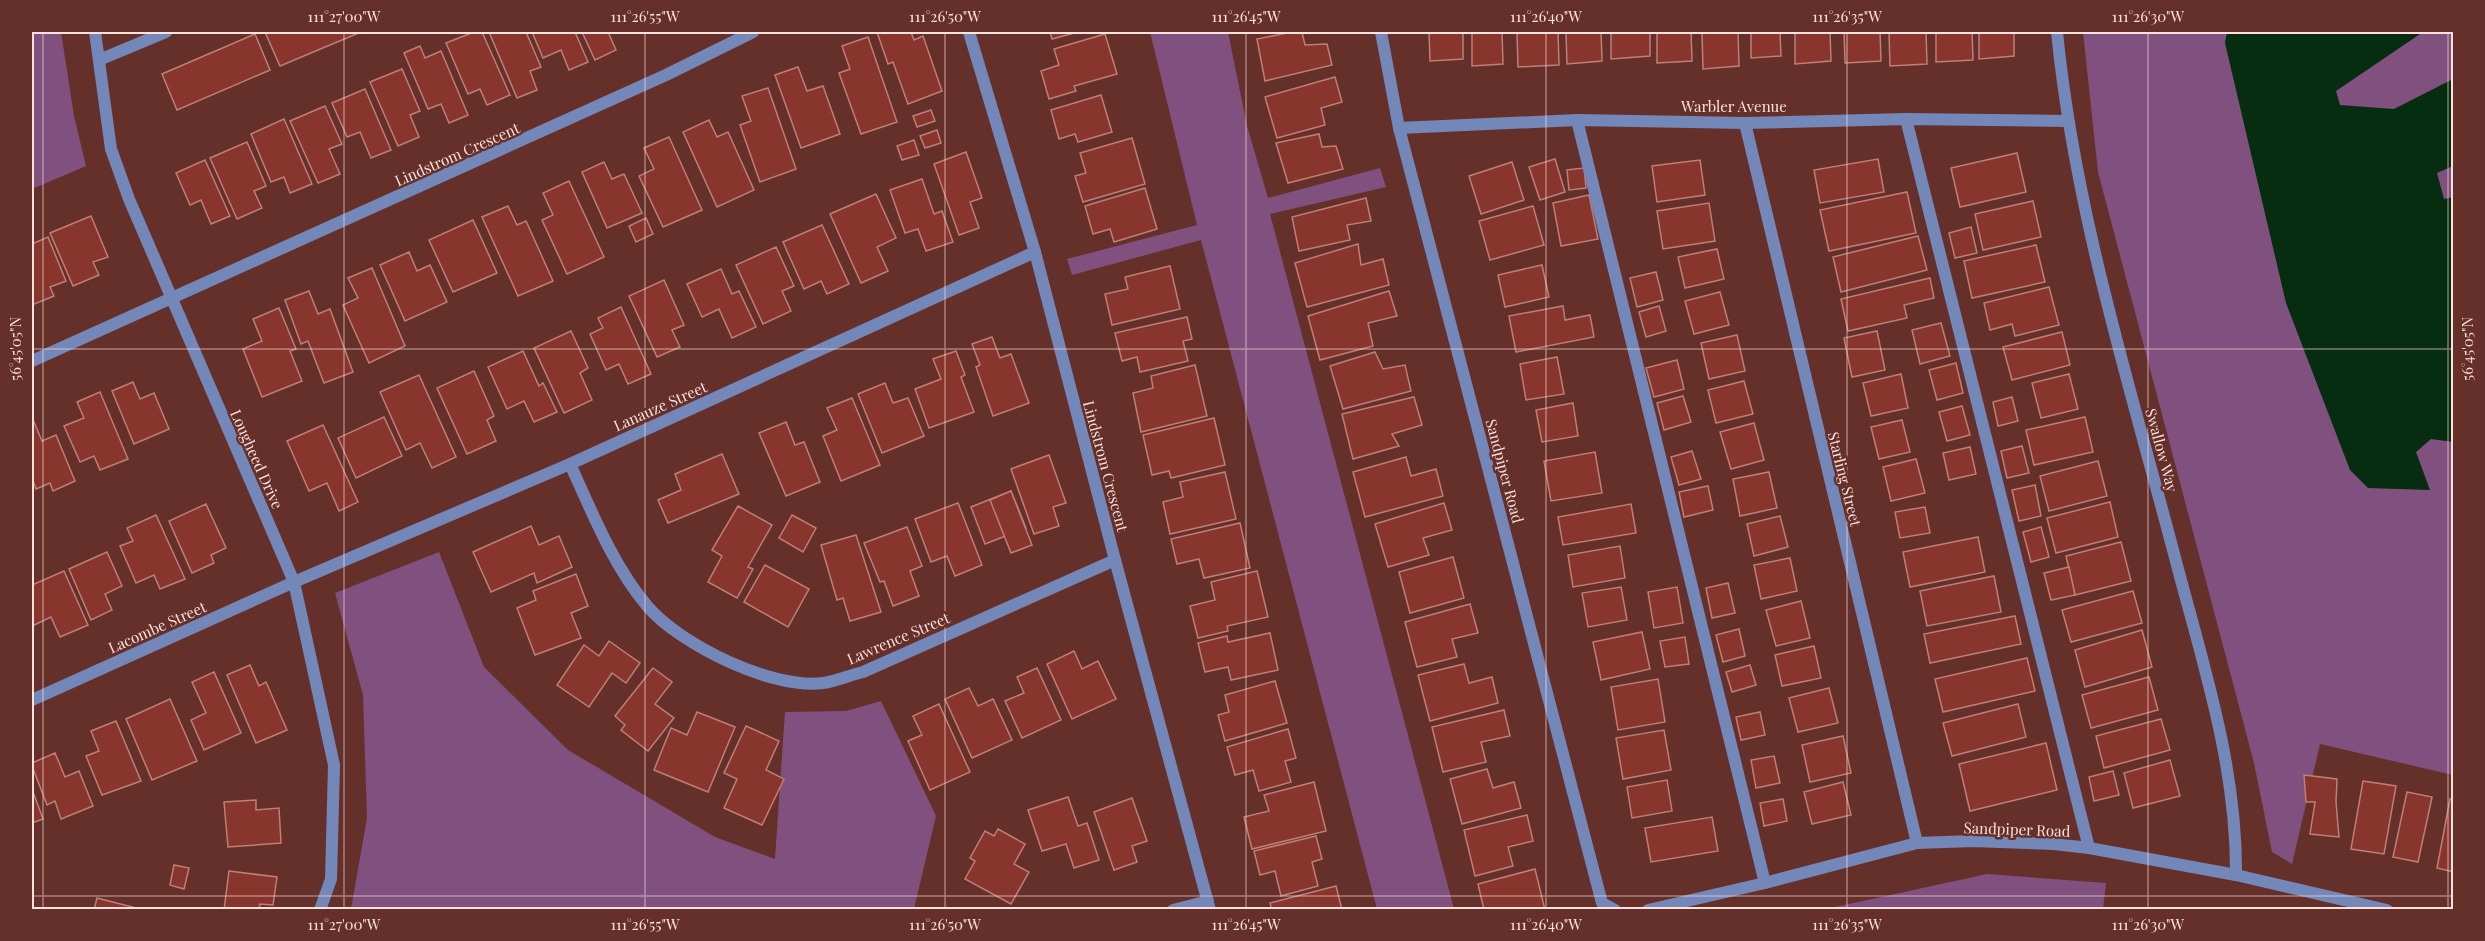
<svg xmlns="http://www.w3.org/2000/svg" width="2485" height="941" font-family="'Playfair Display',serif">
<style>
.green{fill:#80507f}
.water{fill:#062d0f}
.building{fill:#87352d;stroke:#bd7f77;stroke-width:1.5}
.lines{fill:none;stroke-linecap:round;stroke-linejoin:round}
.lane{stroke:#7487b9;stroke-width:12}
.street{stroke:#7487b9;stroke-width:12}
.ticks{fill:none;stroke:#fde1dd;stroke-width:1.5;stroke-opacity:0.45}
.labels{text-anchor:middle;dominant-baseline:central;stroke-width:5;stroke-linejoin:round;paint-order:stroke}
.street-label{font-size:15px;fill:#fde1dd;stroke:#66302a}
.neatline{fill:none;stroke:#fde1dd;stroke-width:2}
.ticks-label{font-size:15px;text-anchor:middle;fill:#fde1dd}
</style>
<rect width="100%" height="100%" fill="#66302a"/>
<g class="green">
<path d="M32 32H61L74 116 86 166 32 189Z"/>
<path d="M1150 32H1228L1247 126 1268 198 1380 168 1386 187 1270 214 1454 909H1377L1201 240 1072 275 1067 259 1197 225Z"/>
<path d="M2083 32H2453V775L2320 744 2292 864 2272 852 2254 763 2098 172Z"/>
<path d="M439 552 484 667 568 750 715 837 775 859 785 712 846 711 881 701 936 816 914 909H351L367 818 363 695 335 593Z"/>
<path d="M1987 874 2106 883 2103 909H1826Z"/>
</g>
<path class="water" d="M2227 32H2423L2336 91 2340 105 2394 109 2453 79V166L2437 173 2444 199 2453 197V442L2431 439 2416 452 2430 490 2368 488 2350 470 2286 303 2225 43Z"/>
<g class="building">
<path d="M265 32H361L280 66Z"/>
<path d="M474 32H482L510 95 487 105 480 89 468 94 446 43Z"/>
<path d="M489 32H526L541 67 530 71 537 90 517 98Z"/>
<path d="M532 32H575L588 62 569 70 561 50 543 58Z"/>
<path d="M582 32H608L616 50 595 60Z"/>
<path d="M877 32H911L914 40 923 36 942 91 908 104 893 62 888 64Z"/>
<path d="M1050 32H1078L1052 39Z"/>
<path d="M1292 32H1302L1305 45 1327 44 1332 65 1265 81 1257 39Z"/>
<path d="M1429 32H1463V59L1430 61Z"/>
<path d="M1472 32H1502L1503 64 1472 66Z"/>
<path d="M1517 32H1558L1559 65 1518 67Z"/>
<path d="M1566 32H1601L1602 61 1567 64Z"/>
<path d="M1611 32H1650V56L1611 59Z"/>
<path d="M1657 32H1691L1692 61 1657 63Z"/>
<path d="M1702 32H1738L1739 66 1703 69Z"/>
<path d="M1751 32H1780L1781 56 1751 58Z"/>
<path d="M1795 32H1830L1831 61 1795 64Z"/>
<path d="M1844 32H1880L1881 61 1845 63Z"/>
<path d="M1889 32H1926L1927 64 1890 66Z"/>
<path d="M1936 32H1972L1973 60 1936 62Z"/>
<path d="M1979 32H2014V56L1979 59Z"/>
<path d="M255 34 270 70 177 110 162 74Z"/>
<path d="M1105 34 1117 74 1074 86 1076 91 1049 99 1041 71 1059 65 1054 49Z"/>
<path d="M868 37 897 122 861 134 839 73 850 69 842 46Z"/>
<path d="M420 46 425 58 441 51 468 115 449 123 441 104 428 109 404 53Z"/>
<path d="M798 67 807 91 823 86 840 134 801 148 775 75Z"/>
<path d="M402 69 420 111 410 115 419 137 398 146 370 82Z"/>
<path d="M1335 77 1342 102 1321 108 1325 125 1277 138 1265 97Z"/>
<path d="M768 88 796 169 760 182 740 125 751 121 742 96Z"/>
<path d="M365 89 391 150 371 158 360 132 347 137 332 103Z"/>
<path d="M1101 95 1112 132 1078 142 1075 134 1059 139 1051 110Z"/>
<path d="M325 106 342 144 329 149 340 174 318 183 290 121Z"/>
<path d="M931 110 935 121 917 127 913 116Z"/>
<path d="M284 119 312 184 290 193 284 177 271 182 251 134Z"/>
<path d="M709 120 717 137 728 132 754 190 717 207 683 132Z"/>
<path d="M937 130 941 143 925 148 920 136Z"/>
<path d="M1319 134 1322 147 1336 146 1343 169 1288 183 1276 143Z"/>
<path d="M669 137 702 210 663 227 639 176 654 169 644 148Z"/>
<path d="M1132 138 1145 184 1083 202 1075 176 1086 173 1080 153Z"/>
<path d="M914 140 919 155 902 160 897 146Z"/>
<path d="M247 142 266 186 254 191 262 208 237 219 210 158Z"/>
<path d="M966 152 982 198 970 202 979 228 959 235 934 164Z"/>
<path d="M2017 153 2026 192 1960 207 1951 168Z"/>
<path d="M1555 159 1565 192 1540 200 1529 167Z"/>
<path d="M1878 159 1884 192 1820 203 1814 170Z"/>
<path d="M205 160 230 216 211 224 201 200 190 205 176 173Z"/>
<path d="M1700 160 1705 195 1657 202 1652 166Z"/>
<path d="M604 162 612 179 624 174 642 213 607 228 582 172Z"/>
<path d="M1512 162 1524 200 1481 214 1469 176Z"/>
<path d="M1584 168 1586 188 1569 190 1567 170Z"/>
<path d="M922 179 934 214 942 211 953 242 926 251 918 229 905 233 890 190Z"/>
<path d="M569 181 604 257 567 274 542 220 553 215 543 193Z"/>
<path d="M1145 188 1157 229 1114 242 1110 229 1093 234 1085 206Z"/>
<path d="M1907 192 1916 233 1829 251 1820 210Z"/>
<path d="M876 194 896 238 877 247 888 271 861 283 830 214Z"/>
<path d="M1589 195 1598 239 1561 246 1553 203Z"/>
<path d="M1366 198 1371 221 1347 225 1350 240 1299 251 1292 217Z"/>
<path d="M2033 201 2041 237 1983 250 1975 214Z"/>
<path d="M1709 203 1715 241 1663 249 1657 211Z"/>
<path d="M508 206 517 225 526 221 553 281 518 296 482 217Z"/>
<path d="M1533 206 1544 245 1490 260 1479 221Z"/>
<path d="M91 216 108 257 93 262 99 275 73 286 50 233Z"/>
<path d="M646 218 653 234 636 242 629 226Z"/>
<path d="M473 220 497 273 453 292 429 240Z"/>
<path d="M822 225 849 284 827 294 821 281 804 289 783 242Z"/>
<path d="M1971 227 1977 253 1955 258 1949 233Z"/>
<path d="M1918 236 1927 270 1841 292 1833 257Z"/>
<path d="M48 237 66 281 50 287 54 296 32 305V244Z"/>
<path d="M1358 244 1361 265 1383 259 1389 285 1307 307 1295 263Z"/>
<path d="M2036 245 2045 282 1972 298 1964 261Z"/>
<path d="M776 247 794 286 782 291 791 311 763 324 736 265Z"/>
<path d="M1717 249 1724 279 1685 288 1678 257Z"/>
<path d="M409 252 417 271 430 265 447 302 405 321 380 265Z"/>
<path d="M1542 265 1549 297 1505 307 1498 275Z"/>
<path d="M1170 266 1180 309 1112 325 1105 294 1128 289 1125 277Z"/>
<path d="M372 268 405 346 369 363 343 305 358 298 348 278Z"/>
<path d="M721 269 732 294 739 291 756 327 732 338 719 309 702 317 687 284Z"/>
<path d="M1656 272 1663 300 1637 307 1630 278Z"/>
<path d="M1930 278 1934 298 1904 305 1907 318 1848 331 1841 299Z"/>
<path d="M664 280 684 325 672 330 680 347 657 357 629 296Z"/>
<path d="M2049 287 2059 325 2015 336 2012 324 1990 330 1984 303Z"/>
<path d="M309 291 318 314 330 309 353 372 324 383 308 341 301 344 285 300Z"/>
<path d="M1389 291 1397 316 1368 323 1373 346 1320 360 1308 316Z"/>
<path d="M1720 292 1729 325 1694 334 1685 301Z"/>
<path d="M1563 306 1565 320 1590 315 1594 337 1516 352 1509 316Z"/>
<path d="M1659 306 1666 331 1646 337 1639 312Z"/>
<path d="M621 307 651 374 628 384 619 364 606 370 590 334 603 328 598 318Z"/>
<path d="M279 308 296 349 290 351 302 381 262 397 243 349 262 341 253 319Z"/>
<path d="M1187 317 1192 339 1183 341 1188 361 1140 372 1137 357 1122 361 1115 333Z"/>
<path d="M1941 323 1950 356 1920 364 1912 330Z"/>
<path d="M571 331 588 368 580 373 592 400 564 413 534 348Z"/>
<path d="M1877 331 1885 370 1852 377 1844 338Z"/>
<path d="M2062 332 2070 365 2012 380 2003 347Z"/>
<path d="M1737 335 1745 371 1709 379 1701 343Z"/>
<path d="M992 337 1000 358 1011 354 1029 403 993 416 976 367 980 365 972 344Z"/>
<path d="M523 351 539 386 543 383 557 412 534 422 524 401 507 409 488 367Z"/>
<path d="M956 351 965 375 961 377 974 412 929 428 915 389 941 379 933 359Z"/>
<path d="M1375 352 1383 369 1405 365 1411 391 1343 409 1330 366Z"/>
<path d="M1557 357 1564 394 1526 400 1520 364Z"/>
<path d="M1677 360 1684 389 1654 397 1646 368Z"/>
<path d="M1956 363 1963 393 1937 400 1929 370Z"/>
<path d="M1195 365 1207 416 1141 432 1133 393 1153 388 1151 376Z"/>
<path d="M474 371 494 416 487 420 496 441 467 454 437 388Z"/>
<path d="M1901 374 1908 408 1871 416 1863 383Z"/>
<path d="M2069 374 2078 409 2041 418 2032 383Z"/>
<path d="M419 375 456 457 432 468 420 443 406 450 380 392Z"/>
<path d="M1744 381 1753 414 1716 423 1708 390Z"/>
<path d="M133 382 140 399 154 393 169 429 134 444 112 391Z"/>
<path d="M885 383 893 403 908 398 924 436 882 453 858 394Z"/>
<path d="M100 392 128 459 100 470 94 456 80 462 64 426 84 418 77 402Z"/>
<path d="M1683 396 1691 422 1664 430 1657 403Z"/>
<path d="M1414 397 1422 425 1392 434 1399 446 1353 459 1342 414Z"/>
<path d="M2012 397 2018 421 1998 426 1993 402Z"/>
<path d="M852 398 880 465 841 481 823 436 837 430 827 408Z"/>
<path d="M1573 403 1578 436 1542 442 1536 410Z"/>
<path d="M1962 406 1970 435 1947 441 1939 412Z"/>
<path d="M384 417 402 456 356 478 338 438Z"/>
<path d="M2085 417 2093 452 2034 465 2026 430Z"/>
<path d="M1214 418 1225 465 1171 478 1169 471 1152 475 1143 435Z"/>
<path d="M1902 420 1910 452 1879 459 1871 427Z"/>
<path d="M32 422H34L42 441 56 435 75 481 53 491 50 483 36 489 32 478Z"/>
<path d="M786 422 795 445 804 442 820 482 786 496 759 433Z"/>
<path d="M1754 423 1764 460 1731 469 1720 432Z"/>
<path d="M323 425 358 502 339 511 327 483 309 491 287 441Z"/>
<path d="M2022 446 2029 473 2007 478 2001 451Z"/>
<path d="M1970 447 1976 474 1949 480 1943 453Z"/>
<path d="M1692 451 1701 479 1679 485 1671 457Z"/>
<path d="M1595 452 1602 493 1551 501 1544 461Z"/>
<path d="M722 454 739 494 668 523 658 500 681 490 675 474Z"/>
<path d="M1049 455 1066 503 1053 507 1059 526 1034 534 1011 469Z"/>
<path d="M1406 457 1411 476 1436 469 1443 496 1365 517 1353 472Z"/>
<path d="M1916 459 1925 493 1891 501 1883 467Z"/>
<path d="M2098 461 2107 496 2049 511 2040 476Z"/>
<path d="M1225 472 1236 519 1170 534 1163 502 1183 497 1180 482Z"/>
<path d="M1769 472 1777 508 1740 516 1733 479Z"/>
<path d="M2035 485 2041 516 2019 521 2012 490Z"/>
<path d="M1708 486 1713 510 1684 517 1679 492Z"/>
<path d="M1011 491 1026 528 985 544 971 507Z"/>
<path d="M1011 491 1032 545 1011 553 990 500Z"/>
<path d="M2110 502 2118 537 2056 553 2047 518Z"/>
<path d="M958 503 982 565 955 576 947 556 931 562 915 519Z"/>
<path d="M1444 503 1452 530 1423 538 1429 555 1388 567 1375 524Z"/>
<path d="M206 504 226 548 211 555 214 563 192 573 169 521Z"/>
<path d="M1631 504 1636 533 1563 545 1558 517Z"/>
<path d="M738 506 772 525 748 567 753 569 737 598 708 582 722 556 712 550Z"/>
<path d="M1925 507 1930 533 1900 538 1895 512Z"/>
<path d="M156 515 185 579 160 589 154 575 136 583 120 546 133 541 127 528Z"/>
<path d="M792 515 816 528 803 552 779 538Z"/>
<path d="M1780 516 1788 547 1754 556 1747 524Z"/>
<path d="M1240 523 1250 568 1204 578 1199 559 1177 564 1171 539Z"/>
<path d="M531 526 539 545 559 536 572 567 537 583 534 573 491 592 473 552Z"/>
<path d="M907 527 922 566 910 571 919 596 893 606 884 581 880 582 864 543Z"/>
<path d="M2041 527 2049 557 2031 562 2023 532Z"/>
<path d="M856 535 881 612 850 621 843 598 837 600 821 545Z"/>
<path d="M1978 537 1985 572 1910 587 1903 552Z"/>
<path d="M2121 542 2131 581 2075 595 2066 556Z"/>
<path d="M1620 546 1625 578 1573 587 1568 555Z"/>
<path d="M107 552 122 586 105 594 112 610 91 620 69 569Z"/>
<path d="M1453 557 1464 598 1410 613 1399 572Z"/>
<path d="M1790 558 1797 591 1761 599 1754 565Z"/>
<path d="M765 565 809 589 788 627 744 602Z"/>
<path d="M2069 567 2075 595 2051 600 2044 573Z"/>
<path d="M64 571 88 625 60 637 51 617 32 626V585Z"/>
<path d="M1257 571 1268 617 1227 626 1228 631 1198 638 1190 606 1215 600 1211 582Z"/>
<path d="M576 574 588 606 571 613 581 638 535 655 517 608 536 600 533 591Z"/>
<path d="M1994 576 2001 612 1927 626 1920 591Z"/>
<path d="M1728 583 1735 613 1712 618 1706 588Z"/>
<path d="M1621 587 1627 620 1588 627 1582 593Z"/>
<path d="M1677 587 1683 623 1654 628 1648 592Z"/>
<path d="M2133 591 2142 623 2071 642 2062 610Z"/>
<path d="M1801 601 1810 638 1776 646 1766 610Z"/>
<path d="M1470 604 1478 633 1452 639 1457 657 1417 667 1405 622Z"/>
<path d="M2015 616 2021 644 1930 663 1924 634Z"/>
<path d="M1739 629 1745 656 1723 662 1716 635Z"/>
<path d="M2142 630 2152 667 2085 687 2075 650Z"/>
<path d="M1642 632 1650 669 1601 680 1593 642Z"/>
<path d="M1270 633 1278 670 1231 680 1228 667 1205 672 1198 643 1227 636 1228 642Z"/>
<path d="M1685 637 1689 664 1665 667 1660 641Z"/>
<path d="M609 641 640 663 626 683 612 673 589 707 557 685 584 645 599 656Z"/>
<path d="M1814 646 1821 678 1782 686 1775 655Z"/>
<path d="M1074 651 1082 669 1098 661 1116 699 1072 719 1047 664Z"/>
<path d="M2027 658 2035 691 1943 712 1935 679Z"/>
<path d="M1464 664 1469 683 1492 677 1498 703 1430 721 1418 675Z"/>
<path d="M250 665 259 686 266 682 287 730 256 743 227 675Z"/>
<path d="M1750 665 1756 685 1732 692 1726 672Z"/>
<path d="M653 668 672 682 655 704 674 718 648 751 621 730 625 725 615 716Z"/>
<path d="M1037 668 1061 720 1022 738 1005 701 1024 693 1017 677Z"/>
<path d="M214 672 241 733 204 750 191 720 206 713 192 682Z"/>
<path d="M2149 677 2158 710 2091 728 2082 695Z"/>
<path d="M1658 679 1665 722 1618 730 1611 687Z"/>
<path d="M1275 681 1287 723 1225 741 1218 715 1229 712 1225 695Z"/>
<path d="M969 688 978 706 993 699 1012 740 972 758 945 699Z"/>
<path d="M1829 688 1838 723 1798 732 1789 698Z"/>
<path d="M170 699 197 761 152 780 126 719Z"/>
<path d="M939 704 970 772 930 790 908 741 922 735 913 716Z"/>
<path d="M2018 704 2026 737 1952 756 1943 723Z"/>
<path d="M1504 710 1510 736 1481 742 1486 762 1443 772 1432 727Z"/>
<path d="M697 712 735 727 708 792 654 770 671 728 687 735Z"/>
<path d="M1760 712 1765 735 1741 740 1736 717Z"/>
<path d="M2161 719 2170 750 2104 768 2096 736Z"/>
<path d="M116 721 141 781 102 795 86 756 99 751 91 731Z"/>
<path d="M746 726 779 741 766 770 784 779 762 825 724 808 737 779 724 773Z"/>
<path d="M1288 729 1296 758 1285 761 1291 782 1259 791 1253 770 1235 775 1227 747Z"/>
<path d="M1664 730 1671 770 1623 779 1616 738Z"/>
<path d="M1843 736 1851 773 1810 782 1802 745Z"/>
<path d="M2046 743 2057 790 1970 811 1959 764Z"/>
<path d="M55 753 65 777 79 771 93 806 61 819 55 801 47 805 32 766V763Z"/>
<path d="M1774 756 1780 783 1756 788 1751 760Z"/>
<path d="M2170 760 2180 796 2133 808 2124 773Z"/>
<path d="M1487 769 1493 788 1514 782 1521 808 1462 824 1450 779Z"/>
<path d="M2113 771 2119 795 2094 801 2089 777Z"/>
<path d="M2304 775 2337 779 2336 802 2339 837 2310 834 2315 802H2306Z"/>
<path d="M1667 780 1672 811 1632 818 1627 787Z"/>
<path d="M2363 781 2396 786 2384 854 2351 849Z"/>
<path d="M1314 782 1326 831 1252 849 1244 817 1269 811 1264 795Z"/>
<path d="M1843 782 1851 815 1812 824 1804 792Z"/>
<path d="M32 789 43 819 32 823Z"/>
<path d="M2407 792 2432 797 2418 862 2393 857Z"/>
<path d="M1068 797 1078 826 1087 823 1099 860 1074 868 1066 844 1042 851 1028 810Z"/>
<path d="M1132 798 1147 841 1132 846 1137 862 1114 870 1094 812Z"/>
<path d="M1783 799 1787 821 1764 826 1760 803Z"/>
<path d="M2450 799 2454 800V872L2437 868Z"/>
<path d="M256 800V810L279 808 281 843 228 847 224 802Z"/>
<path d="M1527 815 1533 841 1508 847 1513 866 1475 876 1464 830Z"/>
<path d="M1712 817 1718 851 1651 862 1645 828Z"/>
<path d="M998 829 1025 844 1014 864 1029 872 1011 904 965 879 975 861 970 858 985 831 994 836Z"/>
<path d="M1316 836 1322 859 1312 862 1318 886 1281 896 1275 871 1260 875 1254 851Z"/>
<path d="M174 865 189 868 184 889 170 885Z"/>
<path d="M1535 869 1545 910H1484L1478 884Z"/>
<path d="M229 871 277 877 273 905 260 904 259 910H224Z"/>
<path d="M1336 886 1342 910H1272L1270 903Z"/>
<path d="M97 898 144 910H94Z"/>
</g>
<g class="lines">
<g class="lane">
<path d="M1906 119 2089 848"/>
<path d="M1577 120 1765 883"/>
</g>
<g class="street">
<path d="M95 32 111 149 129 199 294 582 334 765 331 879 320 910"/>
<path d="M969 32 1035 252 1115 560 1210 910"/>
<path d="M1381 32 1399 128 1602 903 1615 910"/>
<path d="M2057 32C2075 215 2132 392 2178 569 2205 670 2237 770 2236 875"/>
<path d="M99 60 166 32"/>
<path d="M1745 123 1917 843"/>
<path d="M1399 128 1577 120 1745 123 1906 119 2068 121"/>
<path d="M32 361 666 75 753 32"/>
<path d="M570 464C592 512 613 566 648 607 681 645 773 690 823 683 837 681 850 675 863 672L1115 560"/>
<path d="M32 700 294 582 570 464 1035 252"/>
<path d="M1173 910 1208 901"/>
<path d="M1648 910 1765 883 1917 843 1973 841 2054 844 2089 848 2236 875 2387 910"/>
</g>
</g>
<path class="ticks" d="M43 32V910M344 32V910M645 32V910M945 32V910M1246 32V910M1546 32V910M1847 32V910M2148 32V910M2448 32V910M32 349H2454M32 896H2454"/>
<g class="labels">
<g class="street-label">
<text x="1734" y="106">Warbler Avenue</text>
<text transform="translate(457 154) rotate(-24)">Lindstrom Crescent</text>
<text transform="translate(660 406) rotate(-24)">Lanauze Street</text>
<text transform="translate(2162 450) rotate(75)">Swallow Way</text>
<text transform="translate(257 459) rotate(66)">Lougheed Drive</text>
<text transform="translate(1106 466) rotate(75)">Lindstrom Crescent</text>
<text transform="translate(1505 471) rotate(75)">Sandpiper Road</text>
<text transform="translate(1845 479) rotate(76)">Starling Street</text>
<text transform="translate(157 627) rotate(-24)">Lacombe Street</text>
<text transform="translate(898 638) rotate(-23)">Lawrence Street</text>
<text transform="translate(2017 829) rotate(2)">Sandpiper Road</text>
</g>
</g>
<rect width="2485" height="941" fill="none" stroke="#66302a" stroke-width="66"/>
<rect x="33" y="33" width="2419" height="875" class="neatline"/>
<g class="ticks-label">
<text x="344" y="22">111°27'00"W</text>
<text x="645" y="22">111°26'55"W</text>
<text x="945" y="22">111°26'50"W</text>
<text x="1246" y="22">111°26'45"W</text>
<text x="1546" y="22">111°26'40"W</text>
<text x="1847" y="22">111°26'35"W</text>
<text x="2148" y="22">111°26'30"W</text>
<text transform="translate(16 349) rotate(-90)" y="5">56°45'05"N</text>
<text transform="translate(2468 349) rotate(-90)" y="5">56°45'05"N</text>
<text x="344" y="930">111°27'00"W</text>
<text x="645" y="930">111°26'55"W</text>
<text x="945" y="930">111°26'50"W</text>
<text x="1246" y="930">111°26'45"W</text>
<text x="1546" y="930">111°26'40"W</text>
<text x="1847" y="930">111°26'35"W</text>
<text x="2148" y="930">111°26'30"W</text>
</g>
</svg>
